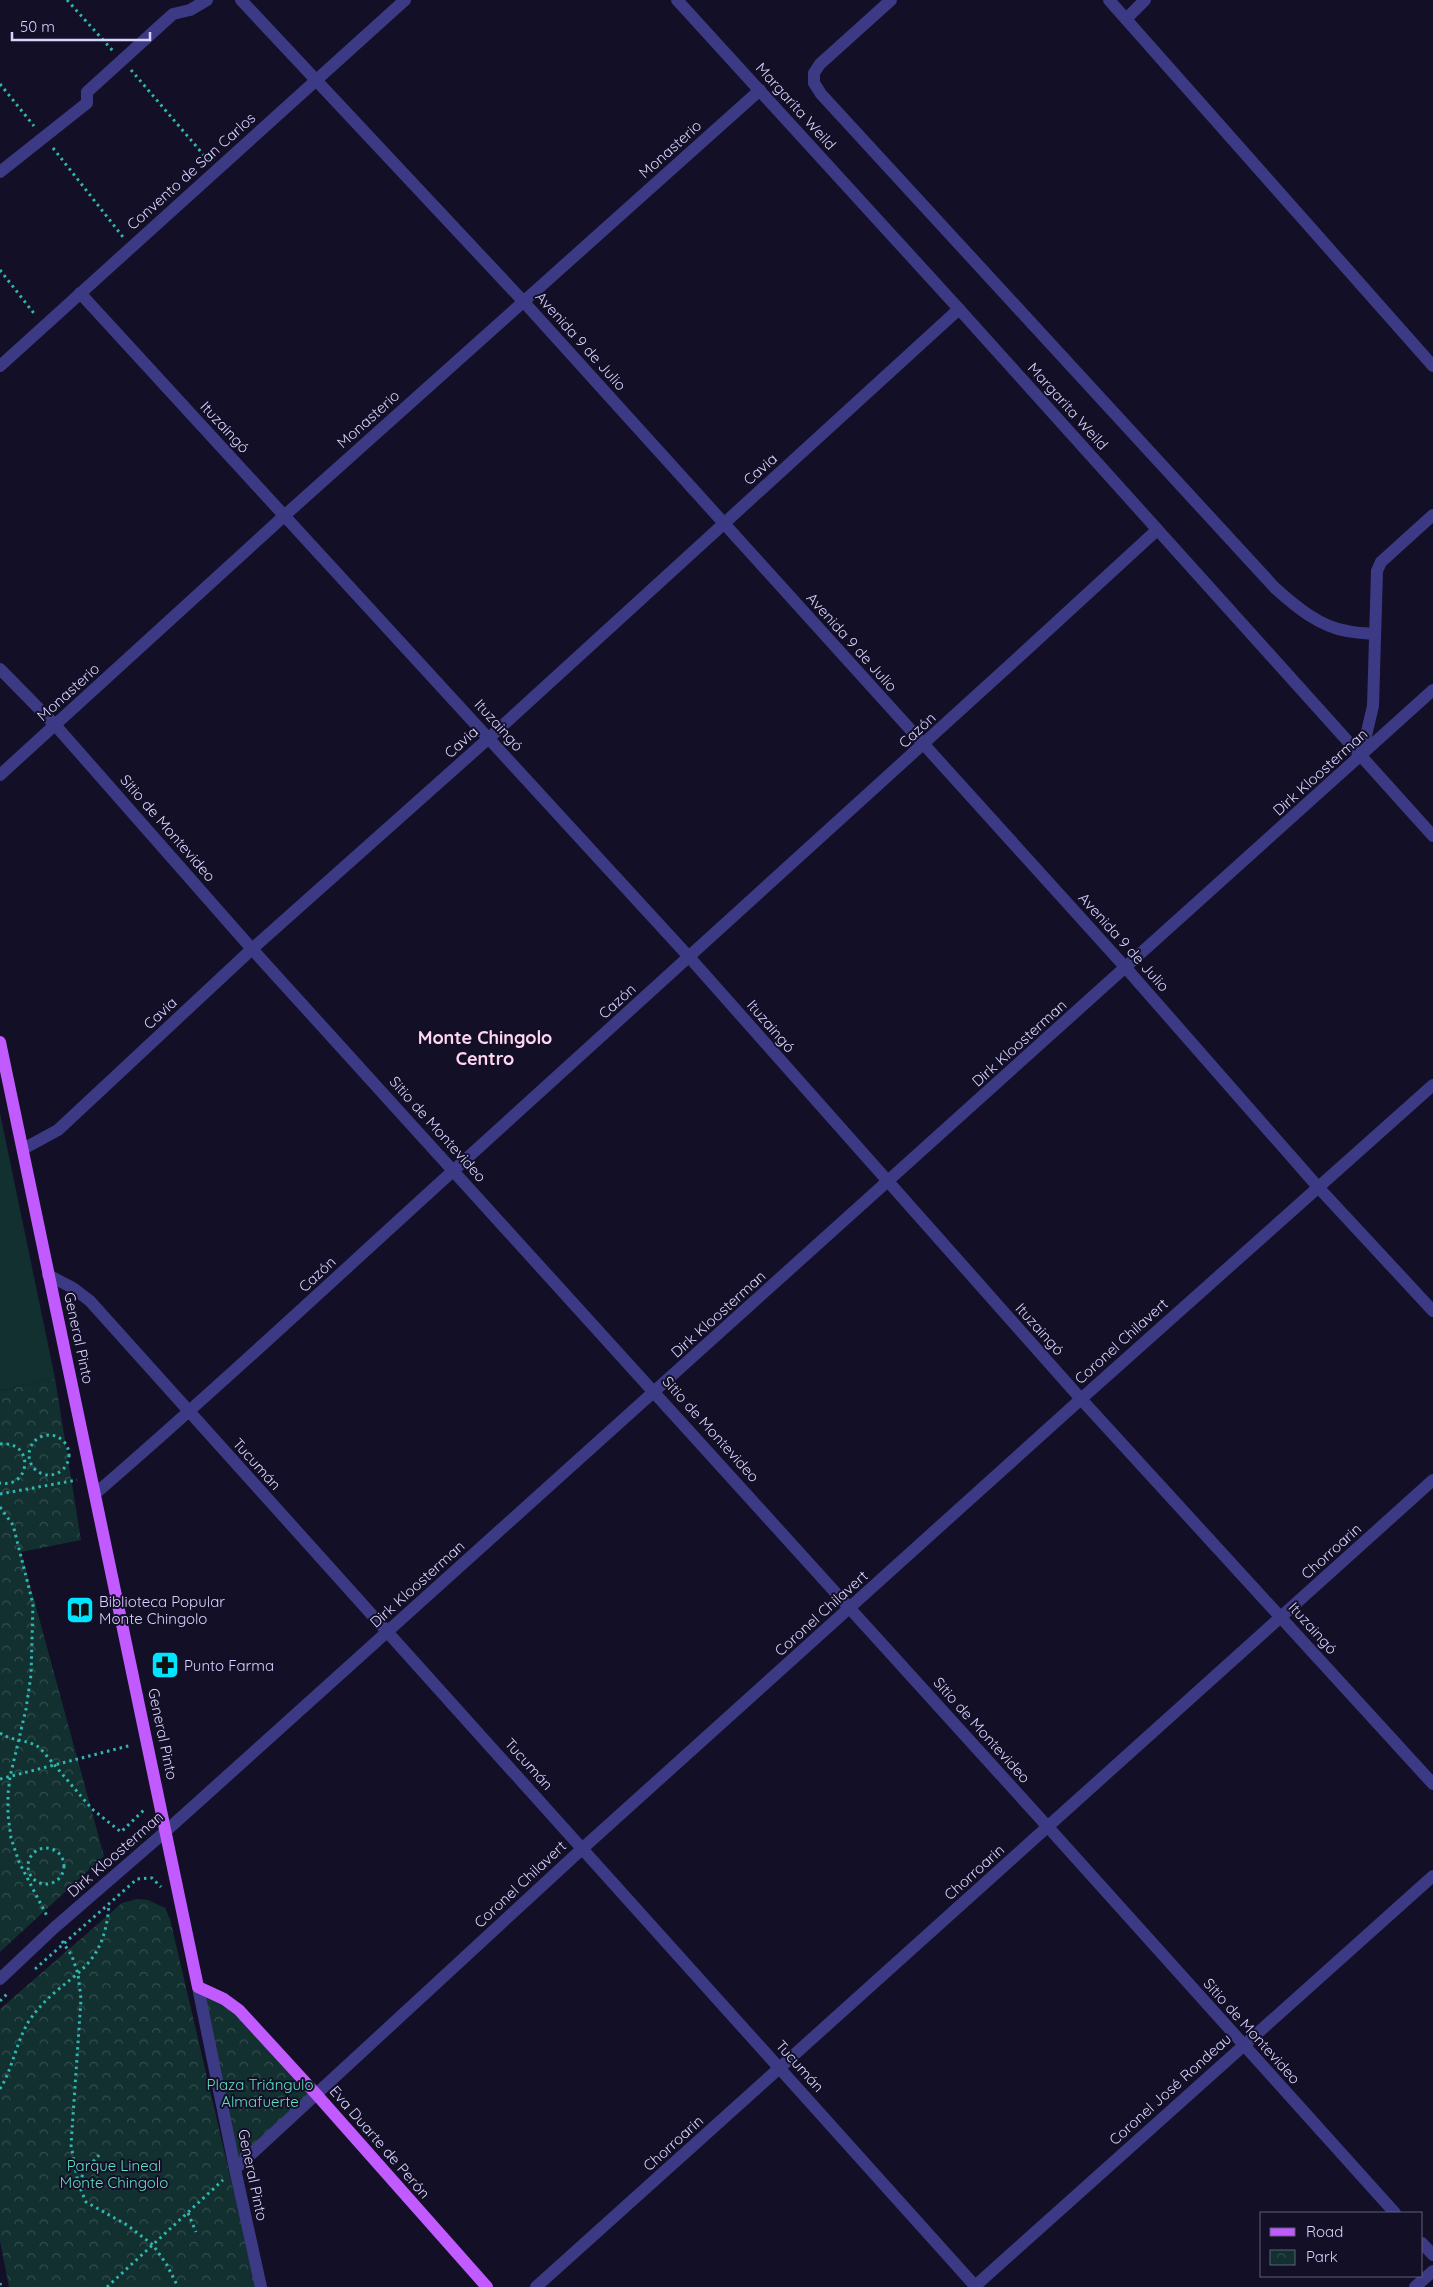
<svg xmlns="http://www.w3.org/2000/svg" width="1433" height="2287" font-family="Quicksand,sans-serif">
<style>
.park{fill:url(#park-crowns)}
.garden{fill:#12302f}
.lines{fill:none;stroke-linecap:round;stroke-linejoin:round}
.path{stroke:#2fb8b0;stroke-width:3;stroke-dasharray:2.5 4;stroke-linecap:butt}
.minor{stroke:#3d3a85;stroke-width:12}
.major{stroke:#c25bff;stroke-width:12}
.labels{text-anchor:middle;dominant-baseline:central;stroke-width:4;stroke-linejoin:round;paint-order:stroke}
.street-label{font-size:15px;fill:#d9d4ff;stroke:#130f26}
.poi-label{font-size:15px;fill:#d9d4ff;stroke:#130f26;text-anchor:start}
.park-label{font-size:15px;fill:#5fe0c0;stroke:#130f26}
.quarter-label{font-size:18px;font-weight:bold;fill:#ffd6f0;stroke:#130f26}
</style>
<defs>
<pattern id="park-crowns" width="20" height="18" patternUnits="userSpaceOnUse" patternTransform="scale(1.25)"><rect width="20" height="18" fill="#12302f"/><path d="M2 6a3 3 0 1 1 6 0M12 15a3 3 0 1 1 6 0" fill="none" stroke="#344d4e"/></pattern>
</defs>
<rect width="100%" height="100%" fill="#130f26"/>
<g class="park">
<path d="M55 1378 81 1540 21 1552 104 1856 0 1952V1391Z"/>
<path d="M137 1899 148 1900 165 1908 170 1919 256 2287H9L0 2241V2009L122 1903Z"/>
<path d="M198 1987 224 1999 317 2095 235 2169Z"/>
</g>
<path class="garden" d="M0 1113 55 1378 0 1391Z"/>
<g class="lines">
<g class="path">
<path d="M67 0 113 51"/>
<path d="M131 70 208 160"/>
<path d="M0 84 34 126"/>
<path d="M53 148 123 237"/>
<path d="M0 270 36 316"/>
<circle cx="49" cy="1455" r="20"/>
<path d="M0 1444C35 1440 31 1489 0 1483"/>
<path d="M0 1494 77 1480"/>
<path d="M0 1507 13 1525 33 1604 31 1675 26 1709 10 1777 8 1794V1815L11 1838 19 1862 47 1916"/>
<path d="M0 1733C13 1742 28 1739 40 1748L92 1809 121 1832 145 1809"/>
<path d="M0 1779 132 1745"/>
<circle cx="46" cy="1866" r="18"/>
<path d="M62 1941 72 1956 78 1974 81 1999 71 2145 78 2183 86 2202 127 2225 153 2245 167 2265 178 2287"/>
<path d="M35 1969 137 1879 152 1878 161 1887"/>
<path d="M0 2001 8 1993"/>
<path d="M0 2089C13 2068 16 2042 29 2021 62 1972 104 1978 109 1904"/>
<path d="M79 2183 84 2172 99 2155"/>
<path d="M188 2213 196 2232"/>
<path d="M0 2283 1 2287"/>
<path d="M107 2287 223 2180"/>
</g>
<g class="minor">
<path d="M241 0 523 301 1126 968 1318 1187 1433 1311"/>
<path d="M677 0 959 309 1433 836"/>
<path d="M891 0 820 64 814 73V83L821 94 1275 588C1295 606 1320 627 1347 631 1356 633 1365 633 1375 634"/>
<path d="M1109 0 1433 366"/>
<path d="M1126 19 1145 0"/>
<path d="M0 172 87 103V92L173 14 190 10 207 0"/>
<path d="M80 293 690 958 1081 1399 1433 1784"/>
<path d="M0 366 405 0"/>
<path d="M0 669 56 726 252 949 1048 1827 1395 2213"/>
<path d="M1361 757 1373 706 1377 571 1381 562 1433 515"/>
<path d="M0 775 284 516 760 90"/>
<path d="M23 1149 58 1130 252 949 489 738 959 309"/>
<path d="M48 1275 73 1288 90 1301 976 2287"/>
<path d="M96 1493C218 1388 335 1278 454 1170 688 957 924 745 1157 530"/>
<path d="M0 1979 54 1928 166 1831 1433 690"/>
<path d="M198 1987 235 2169 261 2287"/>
<path d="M235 2169 583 1848 1081 1399 1433 1085"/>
<path d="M1422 2243 1433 2255"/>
<path d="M536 2287 1433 1480"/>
<path d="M974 2287 1433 1876"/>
<path d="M1415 2287 1433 2271"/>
</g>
<path class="major" d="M0 1042 198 1987 224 1999 239 2010 317 2095 487 2287"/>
</g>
<defs>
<g id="library-square" transform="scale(1.4375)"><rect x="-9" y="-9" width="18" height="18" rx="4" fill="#00e5ff" stroke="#130f26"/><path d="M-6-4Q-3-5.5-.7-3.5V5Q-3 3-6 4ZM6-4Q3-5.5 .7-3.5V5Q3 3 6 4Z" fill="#111"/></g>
<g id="pharmacy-square" transform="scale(1.4375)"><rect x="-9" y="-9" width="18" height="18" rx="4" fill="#00e5ff" stroke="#130f26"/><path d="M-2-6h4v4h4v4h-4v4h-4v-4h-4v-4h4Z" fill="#111"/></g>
</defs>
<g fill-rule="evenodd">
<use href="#library-square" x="80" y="1610"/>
<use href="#pharmacy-square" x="165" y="1665"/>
</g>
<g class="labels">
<g class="street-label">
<text transform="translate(796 106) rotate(48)">Margarita Weild</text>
<text transform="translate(670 149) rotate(-42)">Monasterio</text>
<text transform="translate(191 171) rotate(-42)">Convento de San Carlos</text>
<text transform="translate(581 341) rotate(48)">Avenida 9 de Julio</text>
<text transform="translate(1068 406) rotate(48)">Margarita Weild</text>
<text transform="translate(368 419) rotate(-42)">Monasterio</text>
<text transform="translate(225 427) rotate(47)">Ituzaingó</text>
<text transform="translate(760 469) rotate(-42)">Cavia</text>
<text transform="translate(852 642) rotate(48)">Avenida 9 de Julio</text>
<text transform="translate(68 692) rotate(-42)">Monasterio</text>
<text transform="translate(499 725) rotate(48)">Ituzaingó</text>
<text transform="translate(917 730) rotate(-43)">Cazón</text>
<text transform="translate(461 742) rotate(-42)">Cavia</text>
<text transform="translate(1320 772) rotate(-42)">Dirk Kloosterman</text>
<text transform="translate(168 828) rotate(49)">Sitio de Montevideo</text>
<text transform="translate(1124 942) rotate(48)">Avenida 9 de Julio</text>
<text transform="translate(617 1001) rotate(-42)">Cazón</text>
<text transform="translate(160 1013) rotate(-43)">Cavia</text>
<text transform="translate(771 1026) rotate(49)">Ituzaingó</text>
<text transform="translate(1019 1043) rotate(-42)">Dirk Kloosterman</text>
<text transform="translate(438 1129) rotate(48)">Sitio de Montevideo</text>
<text transform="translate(317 1274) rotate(-43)">Cazón</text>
<text transform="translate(718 1314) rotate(-42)">Dirk Kloosterman</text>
<text transform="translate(1040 1329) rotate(48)">Ituzaingó</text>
<text transform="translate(79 1338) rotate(78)">General Pinto</text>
<text transform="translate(1121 1341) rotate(-42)">Coronel Chilavert</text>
<text transform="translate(711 1429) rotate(48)">Sitio de Montevideo</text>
<text transform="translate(257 1464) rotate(48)">Tucumán</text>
<text transform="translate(1331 1551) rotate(-42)">Chorroarin</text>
<text transform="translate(417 1584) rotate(-42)">Dirk Kloosterman</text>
<text transform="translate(821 1613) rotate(-42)">Coronel Chilavert</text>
<text transform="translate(1313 1628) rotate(48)">Ituzaingó</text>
<text transform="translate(982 1730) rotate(48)">Sitio de Montevideo</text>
<text transform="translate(163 1734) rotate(78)">General Pinto</text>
<text transform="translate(529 1764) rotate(48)">Tucumán</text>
<text transform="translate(115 1854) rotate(-41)">Dirk Kloosterman</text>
<text transform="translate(974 1872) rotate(-42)">Chorroarin</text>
<text transform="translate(520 1884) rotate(-43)">Coronel Chilavert</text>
<text transform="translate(1252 2031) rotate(48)">Sitio de Montevideo</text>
<text transform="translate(800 2066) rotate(48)">Tucumán</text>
<text transform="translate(1170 2089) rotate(-42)">Coronel José Rondeau</text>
<text transform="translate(380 2142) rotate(49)">Eva Duarte de Perón</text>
<text transform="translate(673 2143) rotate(-42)">Chorroarin</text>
<text transform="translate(253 2175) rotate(78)">General Pinto</text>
</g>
<g class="poi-label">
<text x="99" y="1601">Biblioteca Popular<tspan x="99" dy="17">Monte Chingolo</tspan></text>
<text x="184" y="1665">Punto Farma</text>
</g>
<g class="park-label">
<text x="260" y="2084">Plaza Triángulo<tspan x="260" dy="17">Almafuerte</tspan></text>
<text x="114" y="2165">Parque Lineal<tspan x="114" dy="17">Monte Chingolo</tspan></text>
</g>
<g class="quarter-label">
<text x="485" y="1037">Monte Chingolo<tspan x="485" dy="21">Centro</tspan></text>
</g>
</g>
<rect x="1260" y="2212" width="162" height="65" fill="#130f26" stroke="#625e7d"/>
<rect x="1270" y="2228" width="25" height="8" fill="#c25bff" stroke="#625e7d"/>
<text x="1306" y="2237" font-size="15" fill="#d9d4ff">Road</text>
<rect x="1270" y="2250" width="25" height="15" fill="url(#park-crowns)" stroke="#625e7d"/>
<text x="1306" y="2262" font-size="15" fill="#d9d4ff">Park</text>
<path d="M12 32v8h138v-8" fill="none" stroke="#d9d4ff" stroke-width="2.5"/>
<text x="20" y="32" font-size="15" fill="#d9d4ff" stroke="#130f26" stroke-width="4" paint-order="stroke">50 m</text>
</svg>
